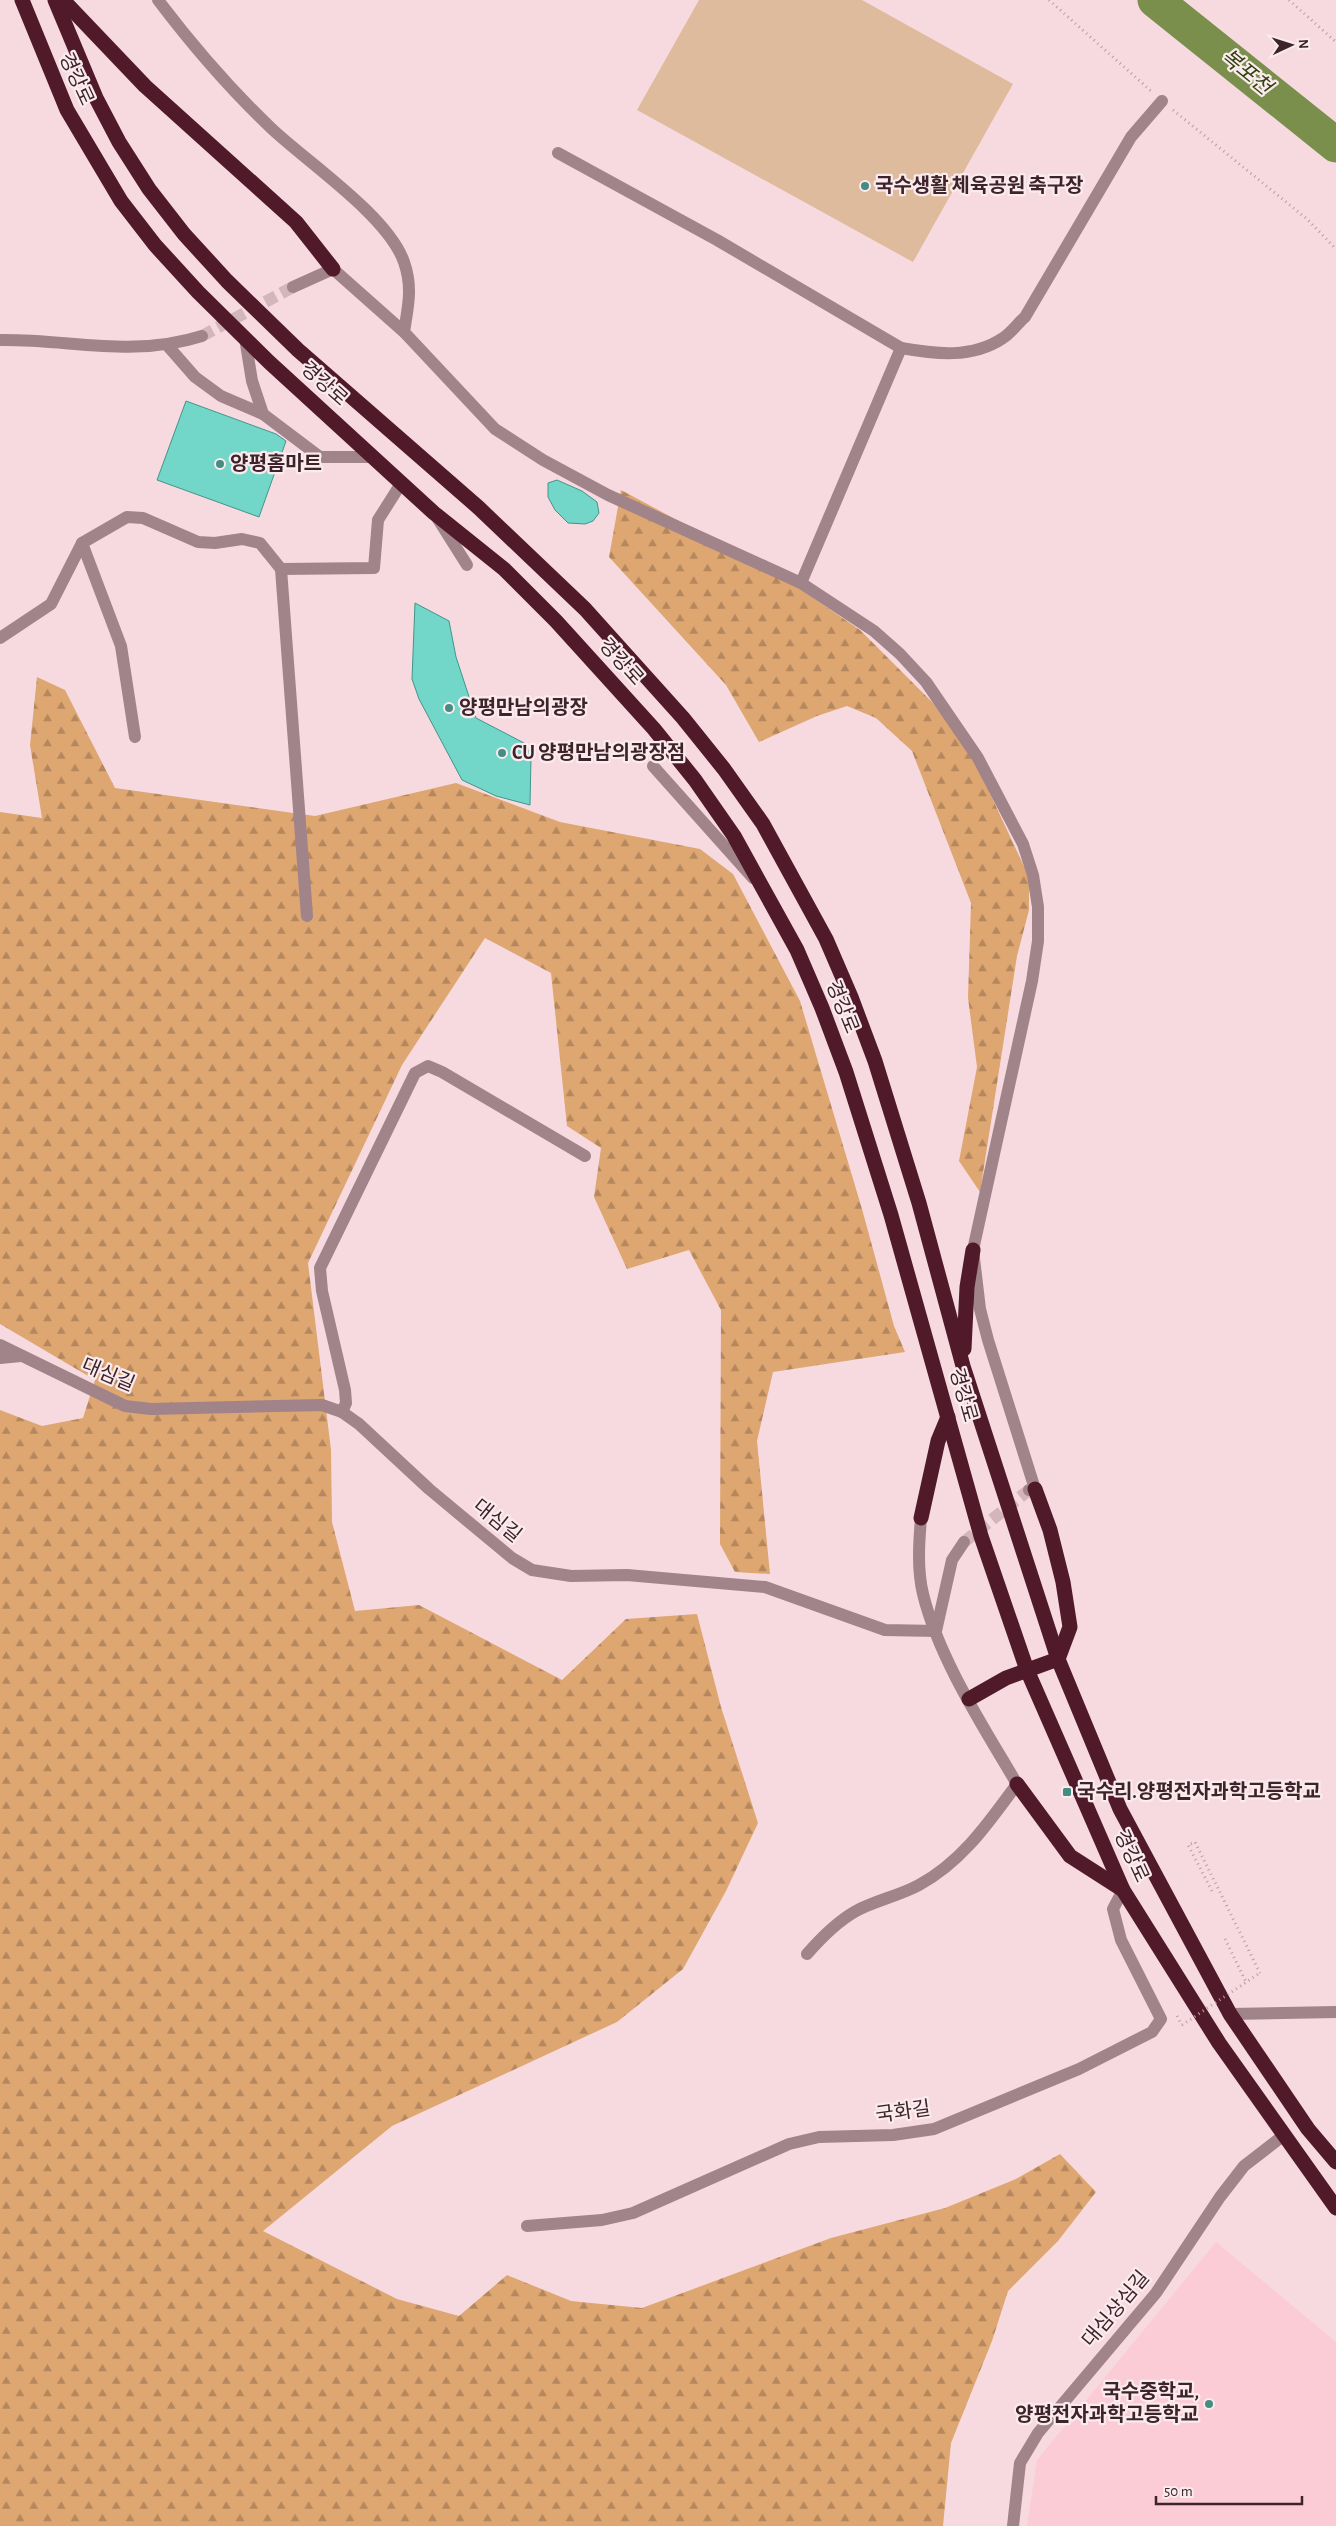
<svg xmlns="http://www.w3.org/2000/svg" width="1336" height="2526" font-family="'Alegreya Sans','Noto Sans KR',sans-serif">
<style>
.built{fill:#fbcbd6}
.forest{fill:url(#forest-firs)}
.park{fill:#debb9c}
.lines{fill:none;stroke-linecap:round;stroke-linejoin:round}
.river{stroke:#7a8f4c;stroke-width:35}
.building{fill:#72d6c8;stroke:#42958a}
.minor-tunnel{stroke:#d2b6bc;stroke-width:12;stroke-dasharray:12 6;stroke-linecap:butt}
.path{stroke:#b89ca2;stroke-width:3;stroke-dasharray:1 4;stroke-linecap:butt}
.minor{stroke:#a1838a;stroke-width:12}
.highway{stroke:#501a2b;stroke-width:15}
.path-bridge{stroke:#b89ca2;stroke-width:3;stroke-dasharray:1 4;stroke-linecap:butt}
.poi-dot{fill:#468c82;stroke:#faebee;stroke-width:2}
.labels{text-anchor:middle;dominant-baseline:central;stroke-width:4.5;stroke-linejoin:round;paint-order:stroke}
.street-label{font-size:20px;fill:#3e242a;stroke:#faebee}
.poi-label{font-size:20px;font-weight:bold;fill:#3e242a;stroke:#faebee;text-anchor:start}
.water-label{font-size:21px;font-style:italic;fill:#33410e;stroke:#faebee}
</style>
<defs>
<pattern id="forest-firs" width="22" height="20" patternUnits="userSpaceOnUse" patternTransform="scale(1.25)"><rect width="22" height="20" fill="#dea671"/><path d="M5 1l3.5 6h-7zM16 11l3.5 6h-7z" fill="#b5875d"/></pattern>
</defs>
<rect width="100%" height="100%" fill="#f7dae0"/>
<path class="built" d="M1216 2242 1336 2342V2526H1027L1037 2460Z"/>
<g class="forest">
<path d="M621 490 778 574 860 630 933 703 973 757 1029 877V910L1017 956 980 1192 959 1161 977 1067 968 998 971 903 912 751 876 718 847 706 817 716 759 742 726 685 609 557Z"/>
<path d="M37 677 65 690 115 788 315 816 456 783 560 822 700 849 733 874 800 1001 862 1209 894 1326 905 1352 773 1372 757 1441 770 1574 735 1572 720 1544 721 1310 689 1250 627 1269 594 1197 601 1148 567 1126 551 973 485 938 402 1065 308 1263 331 1450 332 1522 355 1611 419 1605 562 1680 626 1619 697 1614 721 1707 758 1823 726 1891 683 1969 617 2022 392 2126 263 2231 397 2299 459 2316 507 2275 571 2301 642 2308 831 2238 945 2208 1016 2179 1060 2154 1096 2192 1058 2241 1008 2291 992 2341 951 2443 943 2526H0V1410L42 1426 83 1418 95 1380 0 1324V812L42 818 30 745Z"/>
</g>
<path class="park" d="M699 0H862L1013 84 913 262 637 110Z"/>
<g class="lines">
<path class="river" d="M1155 0 1336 145"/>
</g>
<g class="building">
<path d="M186 401 276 434 286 441 259 517 157 480Z"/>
<path d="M557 480 582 491 597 502 599 513 593 521 585 524 568 523 555 510 548 497V483Z"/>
<path d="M415 603 449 621 456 657 476 718 526 744 531 758 530 805 496 796 462 780 419 699 412 679Z"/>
</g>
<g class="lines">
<g class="minor-tunnel">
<path d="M202 336 293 287"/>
<path d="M964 1542 1029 1490"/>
</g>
<g class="path">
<path d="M1049 0 1151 91"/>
<path d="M1289 0 1336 42"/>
<path d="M1173 110 1307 219 1336 249"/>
<path d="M1212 1891 1188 1845 1195 1842 1260 1973"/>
<path d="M1225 1939 1246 1982"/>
<path d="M1177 2016 1182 2025"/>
</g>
<g class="minor">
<path d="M158 0C192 45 230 89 271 128 308 163 388 216 404 262 413 288 408 306 404 332"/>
<path d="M558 153 717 240 901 348 801 583"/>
<path d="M293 287 333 269 404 332 495 429 543 460 608 495 801 583 874 631 900 654 926 682 978 758 1023 844 1033 875 1038 907V941L1032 981 973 1250 980 1309 988 1340 1035 1489 1029 1490"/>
<path d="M245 338 252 381 263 414 320 457H374"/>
<path d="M0 340C71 339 132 358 202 336"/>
<path d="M167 345 195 377 221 396 263 414"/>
<path d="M901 348C935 354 972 359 1003 338 1011 333 1018 323 1025 317L1131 137 1162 101"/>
<path d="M438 519 467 565"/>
<path d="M82 543 121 646 135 737"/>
<path d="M281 569 307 916"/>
<path d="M0 638 51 604 82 543 127 517 143 518 198 542 215 543 242 539 260 543 281 569 374 568 378 520 402 482"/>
<path d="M653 766 753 878"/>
<path d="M0 1345 125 1406 151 1409 322 1405 342 1412 359 1424 429 1489 512 1558 532 1570 571 1576 627 1575 765 1587 885 1630 936 1631"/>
<path d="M0 1358 21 1356"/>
<path d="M342 1412 346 1403 345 1390 322 1291 320 1268 415 1073 428 1066 442 1072 585 1156"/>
<path d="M936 1631 952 1560 964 1542"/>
<path d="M807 1954C821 1938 838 1921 856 1911 876 1900 899 1896 919 1885 962 1862 989 1822 1017 1784 983 1726 939 1659 923 1594 917 1569 919 1542 921 1518"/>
<path d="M1230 2014 1336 2012"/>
<path d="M527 2226 602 2220 633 2213 789 2144 819 2137 893 2135 934 2129 1079 2069 1152 2032 1161 2019 1121 1940 1113 1909 1123 1890"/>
<path d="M1013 2526 1020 2463 1038 2433 1156 2293 1220 2197 1244 2166 1284 2135"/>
</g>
<g class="highway">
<path d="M22 0 67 110 121 201 155 245 198 292 269 362 434 513 504 569 556 621 654 729 695 780 734 836 797 950 822 1008 846 1072 891 1215 981 1536 1027 1670 1069 1766 1123 1890 1219 2043 1336 2208"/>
<path d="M55 0 96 98 119 142 149 189 184 234 227 281 298 350 479 508 585 609 683 718 724 769 763 824 826 939 851 997 875 1061 919 1203 963 1366 1058 1659 1120 1809 1230 2014 1308 2129 1336 2162"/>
<path d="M63 0 145 86 296 222 333 269"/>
<path d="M964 1349 967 1287 973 1250"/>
<path d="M921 1518 938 1441 948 1417"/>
<path d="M969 1699 1006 1678 1058 1659 1070 1627 1063 1582 1050 1530 1035 1489"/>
<path d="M1017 1784 1070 1856 1123 1890"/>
</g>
<path class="path-bridge" d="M1182 2025 1260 1973"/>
</g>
<g class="poi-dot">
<circle cx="865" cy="186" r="5"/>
<circle cx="220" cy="464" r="5"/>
<circle cx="449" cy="708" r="5"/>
<circle cx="502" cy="753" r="5"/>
<rect x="1062" y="1787" width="10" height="10" rx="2.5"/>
<circle cx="1209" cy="2404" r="5"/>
</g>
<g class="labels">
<g class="street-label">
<text transform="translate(76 79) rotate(65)">경강로</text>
<text transform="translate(324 384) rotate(42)">경강로</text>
<text transform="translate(621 662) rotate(48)">경강로</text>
<text transform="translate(842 1007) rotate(68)">경강로</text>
<text transform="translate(108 1375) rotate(23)">대심길</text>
<text transform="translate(963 1395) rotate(74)">경강로</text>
<text transform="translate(497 1521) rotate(39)">대심길</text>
<text transform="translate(1131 1856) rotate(65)">경강로</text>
<text transform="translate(903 2112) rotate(-8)">국화길</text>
<text transform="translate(1116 2309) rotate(-50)">대심상심길</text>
</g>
<g class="poi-label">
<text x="875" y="186">국수생활 체육공원 축구장</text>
<text x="230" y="464">양평홈마트</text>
<text x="459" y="708">양평만남의광장</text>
<text x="512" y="753">CU 양평만남의광장점</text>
<text x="1077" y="1792">국수리.양평전자과학고등학교</text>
<text x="1199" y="2392" text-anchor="end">국수중학교,<tspan x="1199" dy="23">양평전자과학고등학교</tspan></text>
</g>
<g class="water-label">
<text transform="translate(1246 72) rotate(39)">복포천</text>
</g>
</g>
<g transform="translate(1291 45) rotate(86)" stroke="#faebee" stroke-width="4" paint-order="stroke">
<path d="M0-4L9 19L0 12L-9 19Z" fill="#3e242a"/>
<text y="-8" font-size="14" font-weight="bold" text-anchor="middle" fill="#3e242a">N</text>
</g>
<path d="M1156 2496v8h146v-8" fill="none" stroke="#3e242a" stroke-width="2.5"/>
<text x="1164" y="2496" font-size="15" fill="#3e242a" stroke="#faebee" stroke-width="4" paint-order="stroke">50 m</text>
</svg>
